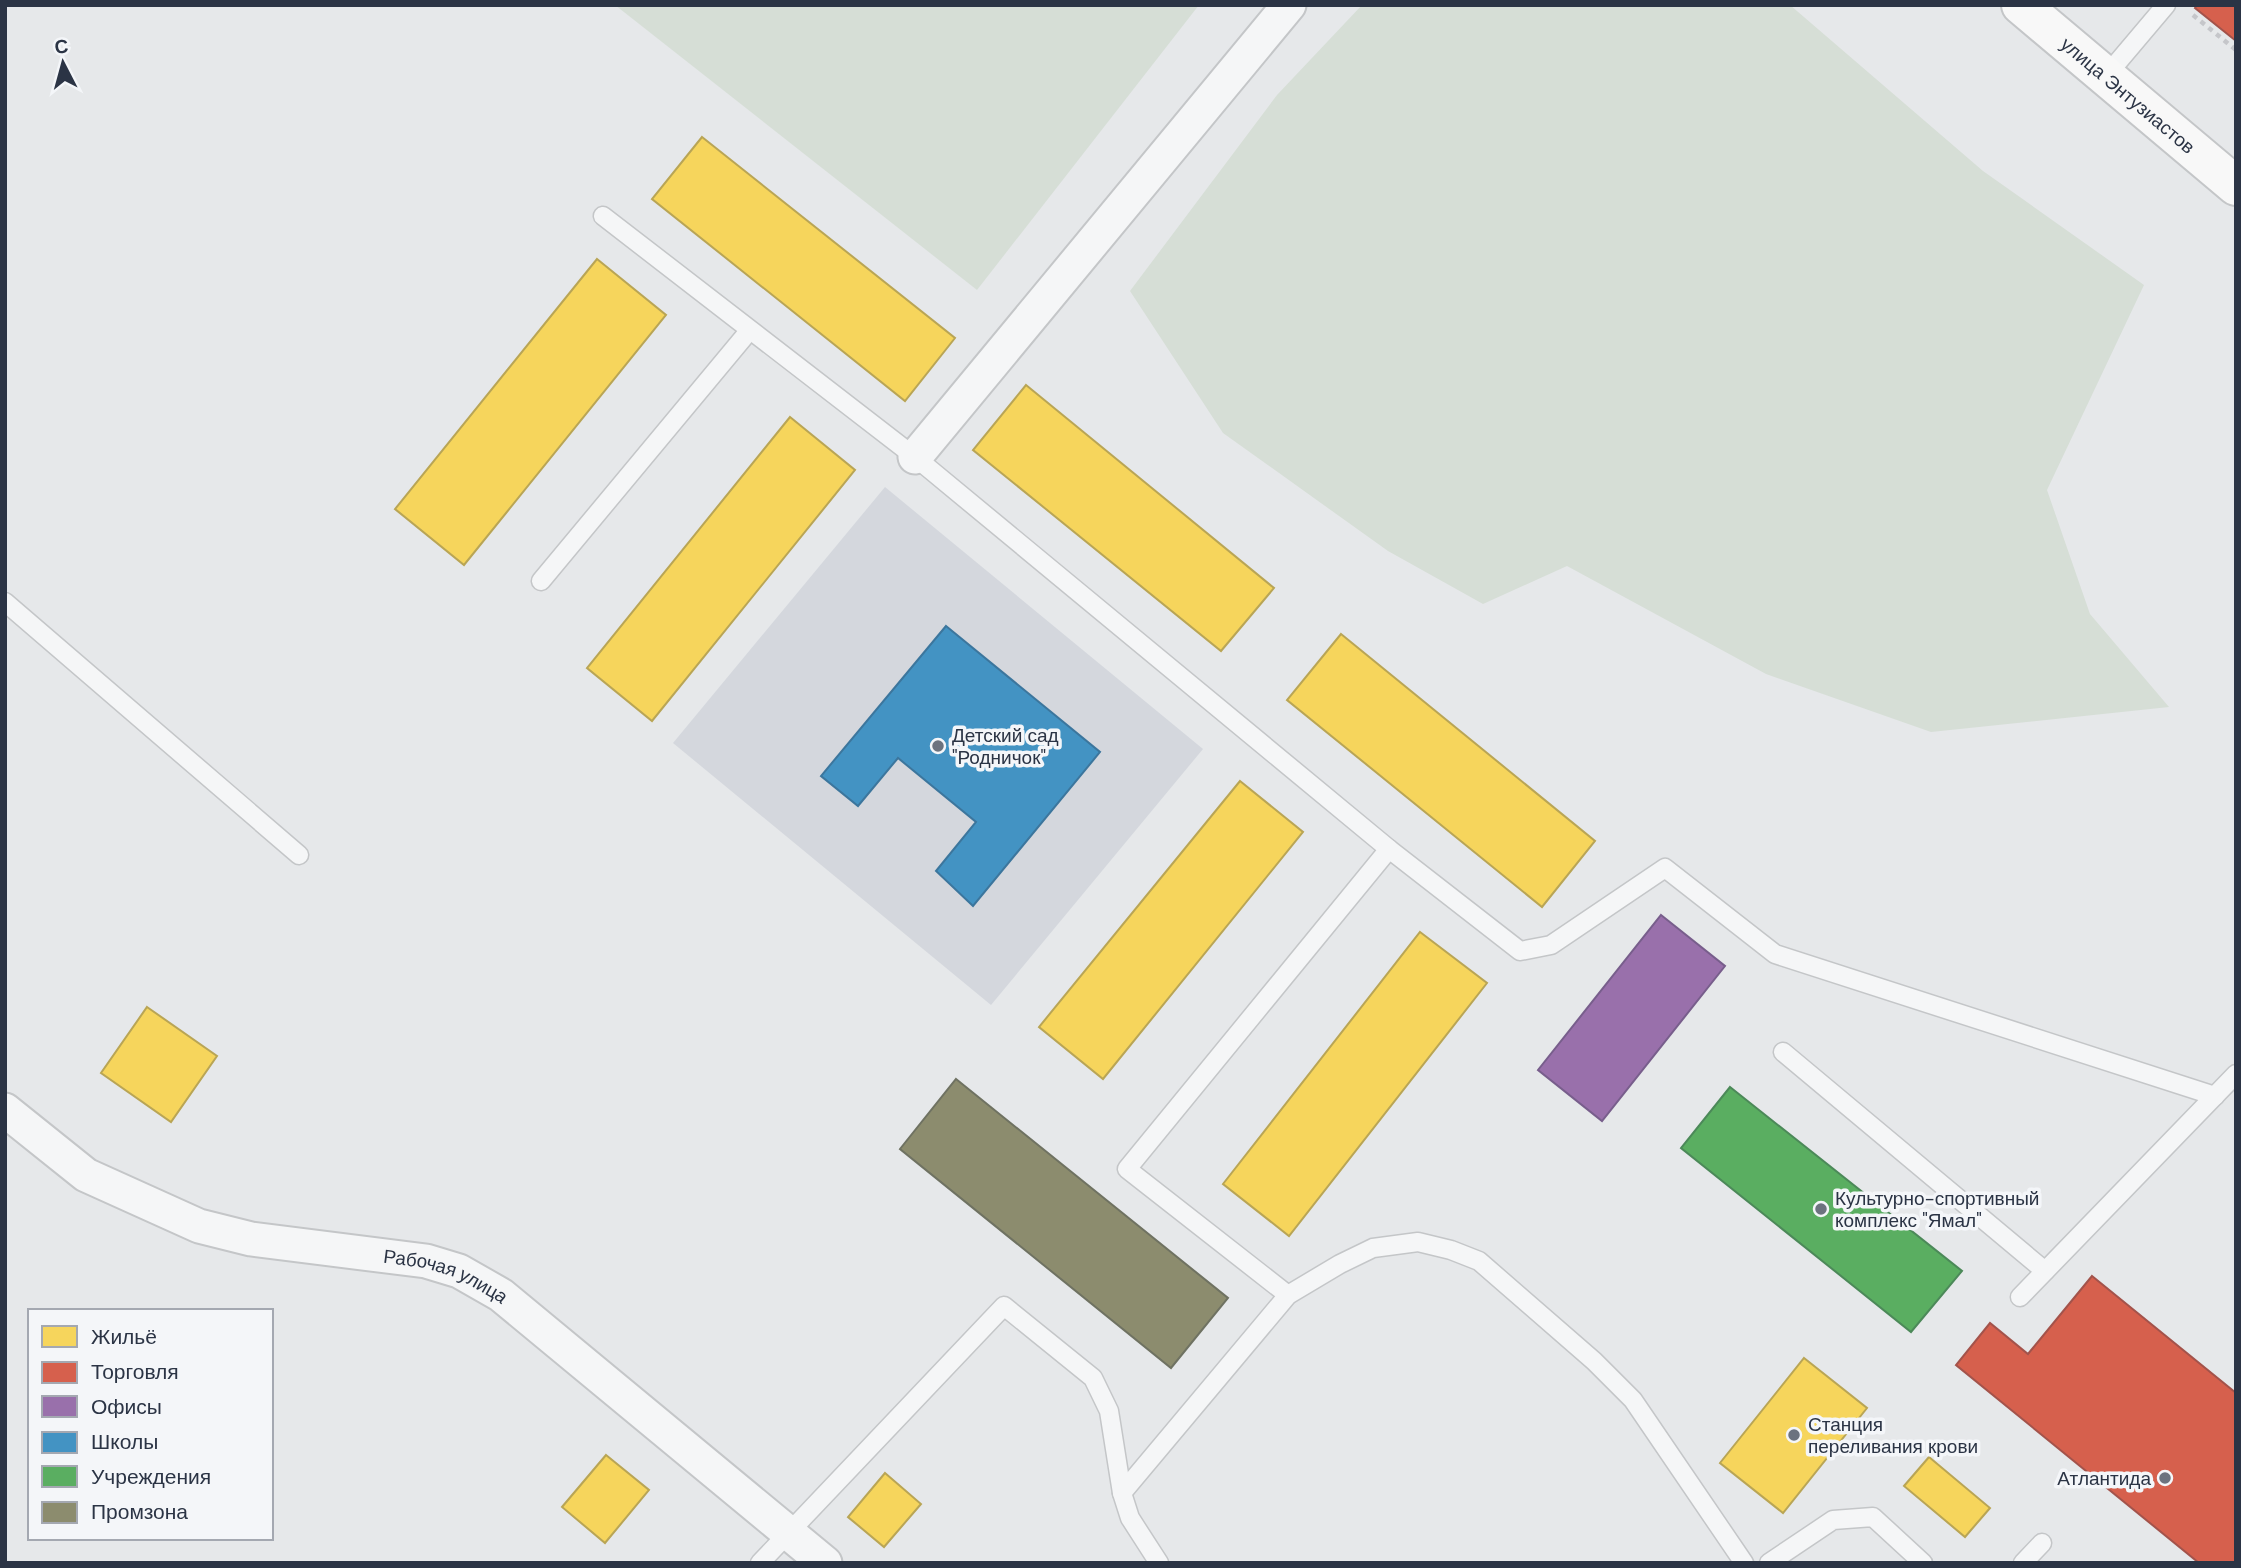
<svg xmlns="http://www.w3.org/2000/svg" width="2241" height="1568" font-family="'DM Sans',sans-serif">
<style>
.built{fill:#d4d7dd}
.green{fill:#d6ded6}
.homes{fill:#f6d55c;stroke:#b9a555;stroke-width:2}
.shops{fill:#d6604d;stroke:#a3534b;stroke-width:2}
.offices{fill:#9970ab;stroke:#785e8c;stroke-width:2}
.schools{fill:#4393c3;stroke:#3c769d;stroke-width:2}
.public{fill:#5aae61;stroke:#4c8959;stroke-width:2}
.industry{fill:#8c8c6e;stroke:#6f7262;stroke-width:2}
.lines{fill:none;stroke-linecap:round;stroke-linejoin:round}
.lane-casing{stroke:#c4c6c8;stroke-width:21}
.street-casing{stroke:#c4c6c8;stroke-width:37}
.secondary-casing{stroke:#c4c6c8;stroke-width:42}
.path{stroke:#c5c6ca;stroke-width:4.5;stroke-dasharray:5 5;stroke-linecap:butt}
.lane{stroke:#f5f6f7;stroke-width:18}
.street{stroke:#f5f6f7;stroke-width:33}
.secondary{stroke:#f8f8f8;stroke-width:38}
.poi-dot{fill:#6c737f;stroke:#f4f6f9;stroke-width:2.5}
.labels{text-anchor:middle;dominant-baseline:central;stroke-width:7;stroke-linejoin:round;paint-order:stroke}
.street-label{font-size:19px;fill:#2b3445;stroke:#f4f6f9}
.poi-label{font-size:19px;fill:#2b3445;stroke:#f4f6f9;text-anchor:start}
</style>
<rect width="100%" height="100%" fill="#e6e8ea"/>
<path class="built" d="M885 487 1203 749 991 1005 673 743Z"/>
<g class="green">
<path d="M615 5H1199L977 290Z"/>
<path d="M1362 5H1790L1983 171 2144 285 2047 490 2090 614 2169 707 1931 732 1766 674 1567 566 1483 604 1388 551 1223 433 1130 291 1277 95Z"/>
</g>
<g class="homes">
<path d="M702 137 955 338 905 401 652 199Z"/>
<path d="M597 259 666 315 464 565 395 509Z"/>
<path d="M1026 385 1274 588 1221 651 973 450Z"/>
<path d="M790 417 855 470 652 721 587 668Z"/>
<path d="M1341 634 1595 841 1542 907 1287 700Z"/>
<path d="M1240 781 1303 832 1103 1079 1039 1027Z"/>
<path d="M1420 932 1487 983 1289 1236 1223 1184Z"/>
<path d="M147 1007 217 1056 171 1122 101 1073Z"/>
<path d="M1804 1358 1867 1408 1783 1513 1720 1463Z"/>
<path d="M606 1455 649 1490 605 1543 562 1507Z"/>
<path d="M1929 1457 1990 1508 1965 1537 1904 1486Z"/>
<path d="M885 1473 921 1504 884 1547 848 1517Z"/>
</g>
<g class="shops">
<path d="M2197 5H2236V41L2195 8Z"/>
<path d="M2092 1276 2236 1393V1563H2199L1956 1365 1990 1323 2028 1354Z"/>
</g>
<path class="offices" d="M1661 915 1725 966 1602 1121 1538 1070Z"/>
<path class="schools" d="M946 626 1100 752 973 906 936 871 976 822 898 758 858 806 821 776Z"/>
<path class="public" d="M1730 1087 1962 1271 1911 1332 1681 1148Z"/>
<path class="industry" d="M956 1079 1228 1298 1171 1368 900 1149Z"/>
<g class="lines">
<g class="lane-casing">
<g id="lane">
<path d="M2106 76 2166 5"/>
<path d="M603 216 915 457 1389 849 1520 951 1551 945 1665 868 1775 954 2215 1096"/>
<path d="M541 581 749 331"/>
<path d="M5 602 299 855"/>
<path d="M1783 1052 2045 1271"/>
<path d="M1288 1295 1127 1169 1389 849"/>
<path d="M2020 1297 2236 1074"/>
<path d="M1122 1493 1288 1295 1340 1264 1373 1248 1418 1242 1451 1250 1479 1261 1594 1361 1633 1400 1744 1563"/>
<path d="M760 1563 1004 1306 1093 1378 1109 1411 1122 1493 1130 1518 1159 1563"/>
<path d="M1769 1563 1833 1520 1873 1517 1923 1563"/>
<path d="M2023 1563 2042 1543"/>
</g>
</g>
<g class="street-casing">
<g id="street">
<path d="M915 457 1289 5"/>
<path id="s1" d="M5 1110 86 1175 199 1226 251 1239 426 1261 459 1271 501 1295 825 1563"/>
</g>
</g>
<g class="secondary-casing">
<g id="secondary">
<path id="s2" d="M2021 5 2236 186"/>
</g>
</g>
<path class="path" d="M2193 15 2236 50"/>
<use href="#lane" class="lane"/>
<use href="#street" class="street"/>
<use href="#secondary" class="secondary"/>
</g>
<g class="poi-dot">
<circle cx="938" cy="746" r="7"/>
<circle cx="1821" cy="1209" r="7"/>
<circle cx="1794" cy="1435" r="7"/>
<circle cx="2165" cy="1478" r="7"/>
</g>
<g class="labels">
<g class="street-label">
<text stroke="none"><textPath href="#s2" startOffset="140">улица Энтузиастов</textPath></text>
<text stroke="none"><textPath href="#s1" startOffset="481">Рабочая улица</textPath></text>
</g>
<g class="poi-label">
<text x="952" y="735">Детский сад<tspan x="952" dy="22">"Родничок"</tspan></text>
<text x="1835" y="1198">Культурно-спортивный<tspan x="1835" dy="22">комплекс "Ямал"</tspan></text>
<text x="1808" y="1424">Станция<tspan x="1808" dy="22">переливания крови</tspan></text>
<text x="2151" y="1478" text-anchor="end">Атлантида</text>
</g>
</g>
<rect width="2241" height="1568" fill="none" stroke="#2b3445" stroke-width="14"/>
<rect x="28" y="1309" width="245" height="231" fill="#f4f6f9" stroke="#a4a8b1" stroke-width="2"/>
<rect x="42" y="1326" width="35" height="21" fill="#f6d55c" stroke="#a4a8b1" stroke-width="2"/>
<text x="91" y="1344" font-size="21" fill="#2b3445">Жильё</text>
<rect x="42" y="1362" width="35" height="21" fill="#d6604d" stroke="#a4a8b1" stroke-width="2"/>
<text x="91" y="1379" font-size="21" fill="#2b3445">Торговля</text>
<rect x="42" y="1396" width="35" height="21" fill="#9970ab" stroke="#a4a8b1" stroke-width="2"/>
<text x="91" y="1414" font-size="21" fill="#2b3445">Офисы</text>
<rect x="42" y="1432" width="35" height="21" fill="#4393c3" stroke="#a4a8b1" stroke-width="2"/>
<text x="91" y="1449" font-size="21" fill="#2b3445">Школы</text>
<rect x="42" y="1466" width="35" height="21" fill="#5aae61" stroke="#a4a8b1" stroke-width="2"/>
<text x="91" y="1484" font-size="21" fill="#2b3445">Учреждения</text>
<rect x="42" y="1502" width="35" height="21" fill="#8c8c6e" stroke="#a4a8b1" stroke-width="2"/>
<text x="91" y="1519" font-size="21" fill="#2b3445">Промзона</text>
<g transform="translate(63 63) rotate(354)" stroke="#f4f6f9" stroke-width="5" paint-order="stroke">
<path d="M0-5L12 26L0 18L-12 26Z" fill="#2b3445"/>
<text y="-10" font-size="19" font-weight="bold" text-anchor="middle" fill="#2b3445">С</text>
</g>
</svg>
